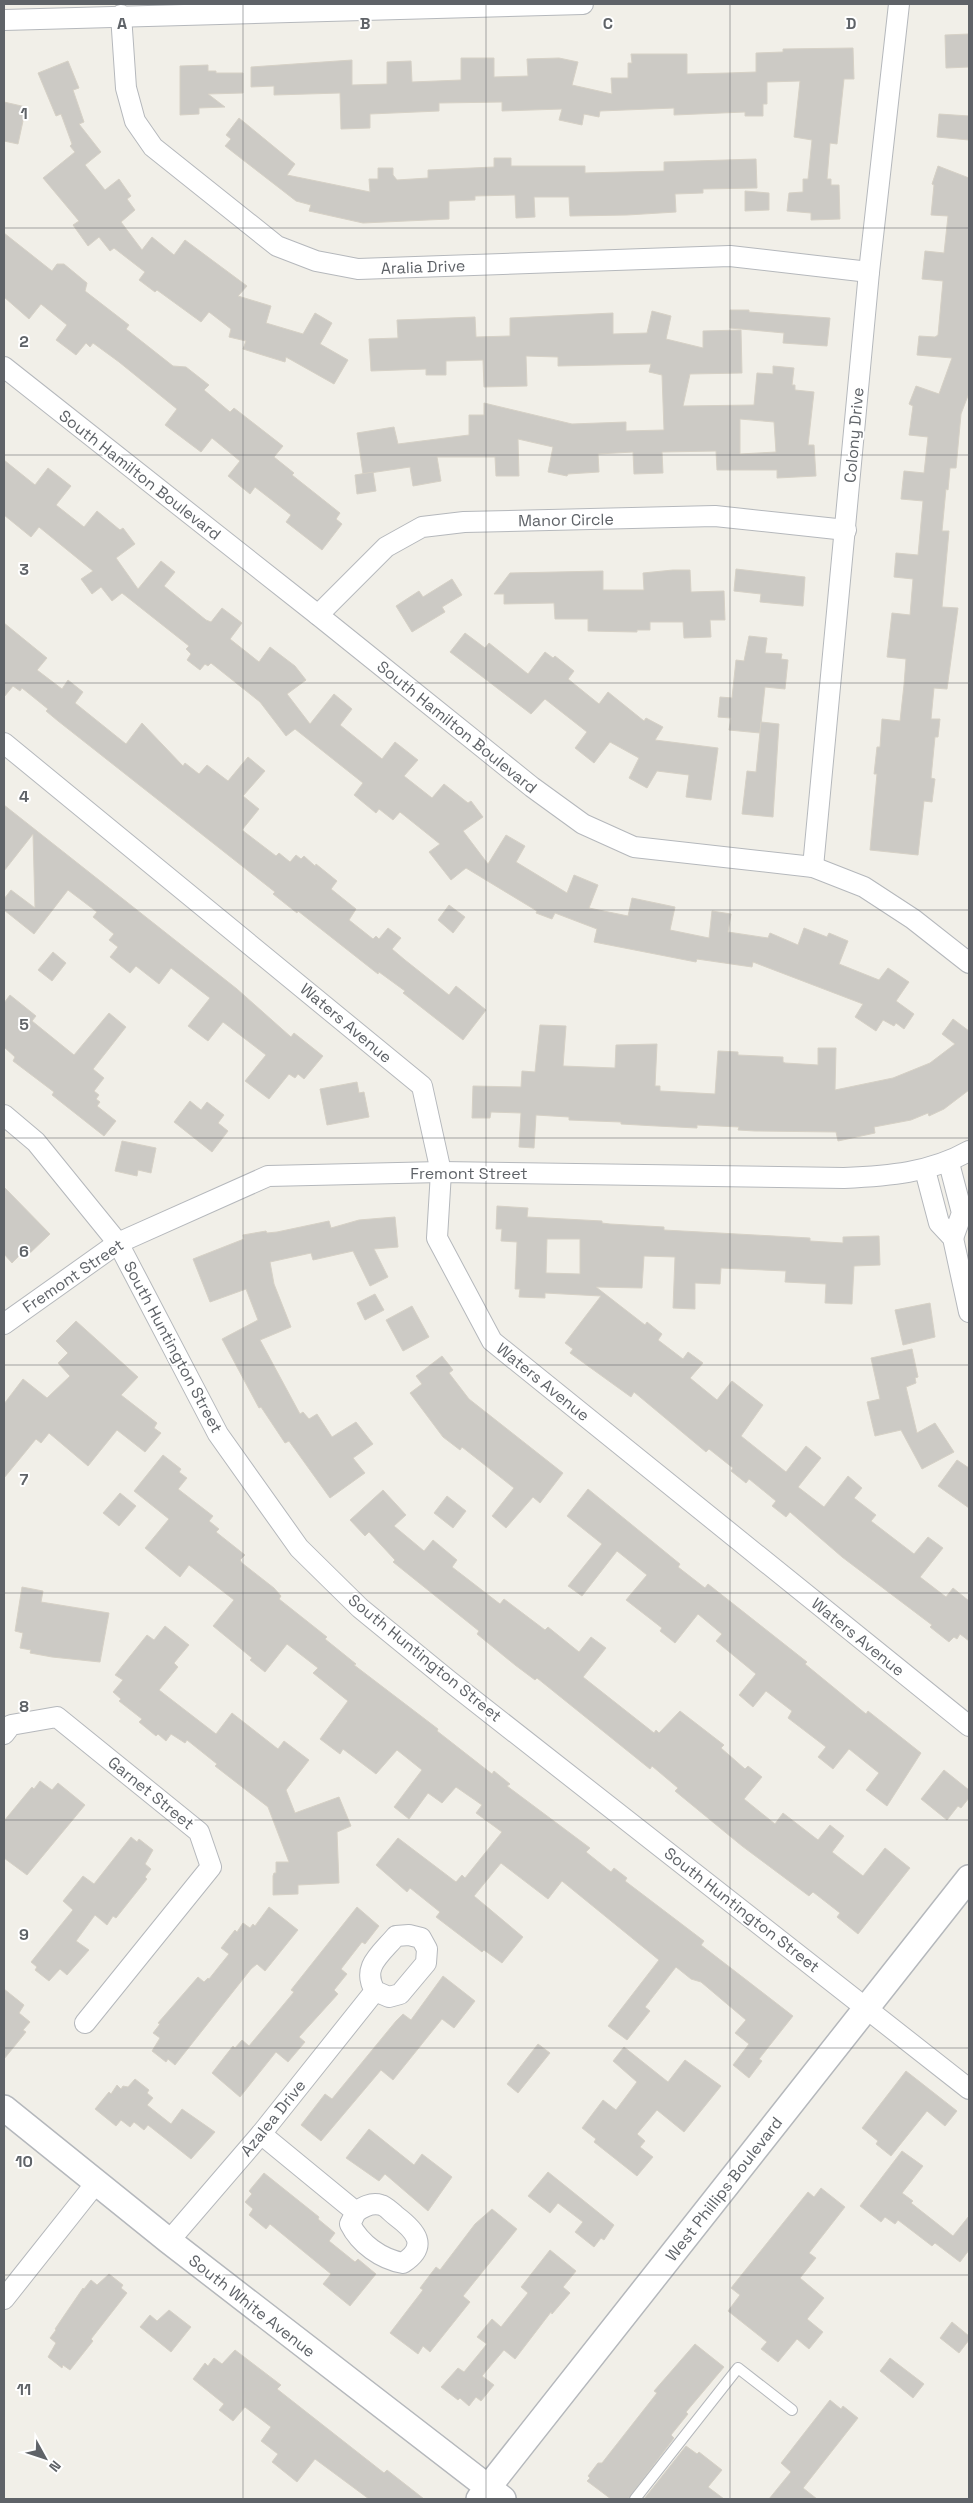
<svg xmlns="http://www.w3.org/2000/svg" width="973" height="2503" font-family="'Space Grotesk',sans-serif">
<style>
.building{fill:#cccac5;stroke:#d6d1c6;fill-rule:evenodd}
.lines{fill:none;stroke-linecap:round;stroke-linejoin:round}
.service-casing{stroke:#b5b8bc;stroke-width:12}
.minor-casing{stroke:#b5b8bc;stroke-width:22}
.tertiary-casing{stroke:#b5b8bc;stroke-width:28}
.service{stroke:#fff;stroke-width:10}
.minor{stroke:#fff;stroke-width:20}
.tertiary{stroke:#fff;stroke-width:25}
.grid{fill:none;stroke:#5f6368;stroke-width:1;stroke-opacity:0.55}
.labels{text-anchor:middle;dominant-baseline:central;stroke-width:4;stroke-linejoin:round;paint-order:stroke}
.street-label{font-size:16px;fill:#5f6368;stroke:#fff}
.grid-label{font-size:16px;text-anchor:middle;font-weight:bold;fill:#5f6368;stroke:#fff;stroke-width:4;stroke-linejoin:round;paint-order:stroke}
</style>
<rect width="100%" height="100%" fill="#f1efe8"/>
<g class="building">
<path d="M969 34V67L946 68 945 35Z"/>
<path d="M853 48 854 79H844L837 144 830 143 827 179H831V185H839L840 219 811 220V213L787 211 789 193 803 192V179H808L812 140 794 137 800 81 767 82V104H763V116H745V112L674 115V108L600 111 599 117 584 114 582 125 559 120 562 109 502 111V102L439 103V111L370 114V128L341 129 340 93 274 95V86L251 87V67L352 60V85L387 84V62L411 61 412 82 461 80V58H494V77L528 76 527 59 559 58 578 62 572 85 612 94 611 78H628V63H632L631 54H687V74L728 73 756 72V53L783 52V49Z"/>
<path d="M68 61 79 88 73 90 84 122 79 124 101 152 85 165 105 190 119 179 131 196 127 199 135 210 121 222 142 250 152 237 174 255 185 240 247 286 238 296 271 306 266 323 303 334 315 313 332 323 320 344 348 360 334 384 286 357 285 362 243 349 246 341 229 337 231 329 209 312 201 322 157 290 155 292 139 280 145 272 114 248 110 251 99 237 88 246 73 225 79 221 43 178 75 152 70 146 72 144 61 114 56 116 38 73Z"/>
<path d="M208 65V71H216V73H243V93L208 94 225 107 199 108V114L180 115V66Z"/>
<path d="M4 102 26 107 18 144 4 141Z"/>
<path d="M939 114 969 116V140L937 137Z"/>
<path d="M239 118 295 164 287 175 370 192 369 179H378V168H393V175L397 180 428 178V170L494 167V158H511V166H585V173L664 171V162L756 159 757 188 703 189V193L675 194 676 212 627 215 570 216 569 197H534L535 217 516 218 515 195 475 196V200L449 201V219L363 223 309 211 311 205 296 201 225 146 231 139 226 135Z"/>
<path d="M938 166 969 178V393L961 414 956 468H950L948 490 946 489 942 531H949L942 607 958 608 947 689 934 688 931 719H940L938 737H935L931 778 935 779 932 802 924 801 918 855 870 850 877 774H874L877 747H880L882 719 900 721 904 685 906 659 887 657 892 613 910 615 913 579 894 577 896 553 918 555 923 501 901 499 904 471 924 473 928 437 909 435 913 406 909 404 916 386 939 394 952 358 917 355 919 336 935 337 938 335 943 281 922 279 925 251 944 253 948 216 931 215 934 185 932 184Z"/>
<path d="M745 191 769 193V210L745 211Z"/>
<path d="M4 233 52 271 57 264H64L87 283 85 291 129 325 126 329 173 366 186 367 209 385 204 390 230 412 234 408 283 446 274 457 294 473 292 475 340 513 336 519 342 524 322 550 286 522 291 515 255 487 250 494 228 476 240 461 212 438 201 452 165 425 177 409 119 362 93 343 90 347 86 343 76 355 56 340 67 325 41 304 29 319 4 297Z"/>
<path d="M730 310H749V312L830 318 827 346 783 343 784 333 730 328Z"/>
<path d="M652 311 671 316 666 339 703 348V331L741 330 742 373 690 374 683 406 754 405 757 373 773 374V366L794 368 792 385H795V390L814 392 808 445H814L816 476 777 478V470H717L716 451 662 452 663 473 634 474 633 452 598 454 599 472 568 474 567 476 548 472 553 447 518 439 519 476H496L495 457H437L441 481 413 486 410 467 363 474 357 433 394 427 398 444 469 435V415H484V403L572 424 626 422V431L664 430 662 375 649 372 651 364 558 366V357L526 356 527 386 484 387 483 360 446 361V375H426V369L371 371 369 339 398 338 397 320 475 317 476 337 510 336V318L613 313V334L647 333ZM740 419 774 422 776 452 740 454Z"/>
<path d="M4 460 35 485 48 468 71 486 56 505 84 527 97 511 120 530 123 528 135 544 116 558 138 589 161 561 175 572 164 586 206 620 211 622 222 608 242 623 230 639 259 662 270 647 295 666 306 680 287 694 310 724 334 694 352 709 340 725 382 759 395 742 418 760 404 776 432 798 444 784 468 803 471 801 483 817 463 831 488 864 506 835 525 846 516 862 567 893 574 875 598 885 589 908 628 916 632 898 675 907 670 930 709 938 712 911 731 914 728 932 768 938 770 933 798 945 804 928 827 937 829 933 848 941 839 964 879 980 888 968 909 982 896 1001 914 1014 904 1029 896 1023 894 1026 883 1020 876 1031 855 1017 863 1004 753 962 752 967 697 959 696 962 594 942 597 929 555 913 552 919 536 913 537 911 466 868 451 880 429 852 440 844 400 812 393 820 379 809 376 813 354 795 363 783 295 729 286 736 260 702 211 663 208 666 205 664 200 670 187 660 191 654 186 649 189 646 122 593 112 601 101 587 92 594 81 579 93 571 39 527 31 537 4 515Z"/>
<path d="M373 472 376 491 357 494 355 475Z"/>
<path d="M736 569 805 577 803 606 760 602 761 594 734 591Z"/>
<path d="M673 570H690L691 592 724 591 725 620H710L711 637 684 638 683 622H650V630H637V632L588 631V619H555L554 603 504 604V594H494L510 573 603 571V590H644L643 573Z"/>
<path d="M452 579 462 595 442 607 445 612 412 632 396 606 419 591 423 597Z"/>
<path d="M4 623 47 658 37 670 62 689 68 680 83 692 75 703 126 744 142 723 183 766 185 763 199 774 207 765 228 781 248 757 265 771 243 796 259 809 242 830 276 856 279 853 290 862 296 855 301 859 304 856 315 866 316 864 337 881 331 889 356 909 349 920 373 939 376 936 379 939 388 928 401 938 392 949 405 960 449 995 456 986 486 1010 463 1040 403 993 405 991 379 972 378 974 298 911 297 913 273 894 275 892 58 721 46 711 48 709 22 688 20 691 13 686 4 697Z"/>
<path d="M465 633 485 648 489 643 528 674 545 652 553 658 555 656 574 671 568 679 599 704 608 692 644 721 646 718 663 727 655 740 718 748 711 800 686 797 689 775 657 771 647 788 629 778 639 758 610 742 594 763 575 748 587 732 545 699 531 714 450 652Z"/>
<path d="M749 636 767 638 765 653 782 654 781 659 788 660 785 689 765 687 760 733 729 730 731 718 718 717 720 697 732 698 736 660 744 661Z"/>
<path d="M761 722 779 724 773 817 742 814 747 771 756 772Z"/>
<path d="M4 805 237 989 291 1037 294 1033 323 1056 304 1079 298 1074 295 1078 289 1074 269 1099 245 1081 266 1055 223 1022 208 1041 188 1026 210 998 171 968 159 984 136 966 130 973 110 957 118 947 109 940 114 934 93 917 97 912 68 890 34 934 4 910V899L11 890 35 908 33 834 4 871Z"/>
<path d="M449 905 465 917 453 933 438 920Z"/>
<path d="M53 952 66 963 52 981 38 970Z"/>
<path d="M10 995 36 1016 32 1021 74 1055 109 1013 126 1027 93 1069 104 1078 94 1091 99 1095 96 1099 100 1102 97 1106 116 1121 104 1136 52 1095 54 1092 13 1061 15 1057 4 1047V1003Z"/>
<path d="M953 1019 969 1031V1090L944 1109 929 1116 928 1113 911 1120 874 1127 875 1133 838 1141 836 1132 755 1131 738 1130 739 1127 697 1125V1128L657 1126 621 1124V1122L569 1120V1117L536 1115 534 1148 519 1147 521 1113 491 1112 490 1118H472L473 1086 521 1087 522 1071 535 1072 540 1025 566 1026 563 1066 615 1068 616 1045 657 1044 655 1086H660V1091L715 1094 718 1051 738 1052V1055L783 1057V1062L785 1063 818 1065V1048H836L835 1090 893 1078 930 1063 955 1044 942 1034Z"/>
<path d="M357 1082 359 1093 364 1092 369 1117 327 1125 320 1089Z"/>
<path d="M190 1101 201 1110 207 1102 224 1115 218 1123 228 1131 212 1152 174 1122Z"/>
<path d="M122 1141 156 1148 151 1173 138 1170 137 1176 115 1171Z"/>
<path d="M4 1187 50 1234 28 1255 24 1251 12 1263 4 1254Z"/>
<path d="M497 1206 528 1208 527 1217 602 1221V1223L610 1224 664 1227V1230L810 1238V1241L843 1243V1237L879 1236 880 1265 854 1266 852 1304 825 1303 826 1284 785 1282 786 1271 721 1268 720 1284 695 1283V1309L673 1308 675 1257 644 1256 642 1288 596 1287 645 1325 647 1322 662 1334 658 1340 683 1359 688 1352 703 1363 690 1378 717 1400 732 1381 763 1405 741 1436 786 1472 806 1446 821 1458 798 1487 824 1507 848 1476 862 1488 854 1498 876 1515 871 1521 914 1554 928 1537 943 1548 920 1577 946 1597 953 1588 969 1601V1641L960 1634 957 1639 954 1637 949 1642 930 1627 932 1625 842 1557 790 1512 786 1517 772 1506 776 1501 749 1479 746 1483 731 1471 733 1468 709 1449 706 1452 634 1392 631 1397 570 1353 573 1349 565 1343 601 1296 545 1293V1298L519 1297 520 1289H515L517 1242 501 1241 502 1229H496ZM547 1239H580V1274L546 1273Z"/>
<path d="M395 1217 398 1247 374 1249 388 1277 370 1286 353 1251 313 1260 311 1253 270 1262 274 1284 291 1327 260 1340 300 1414 303 1412 309 1419 317 1414 332 1437 356 1422 373 1444 353 1458 365 1473 330 1498 289 1441 285 1443 261 1407 259 1408 222 1339 258 1320 246 1289 210 1302 193 1259 244 1239 243 1235 266 1231 267 1233 277 1232 329 1221 331 1228 359 1220Z"/>
<path d="M375 1294 384 1310 365 1320 357 1303Z"/>
<path d="M930 1303 935 1337 903 1345 895 1310Z"/>
<path d="M412 1306 429 1337 403 1351 386 1320Z"/>
<path d="M76 1321 138 1377 121 1395 157 1423 154 1428 161 1433 145 1452 117 1430 88 1466 49 1433 41 1443 36 1439 4 1478V1404L23 1379 47 1398 70 1376 58 1363 68 1353 56 1341Z"/>
<path d="M912 1349 918 1377 915 1378 916 1383 906 1387 917 1433 935 1423 954 1452 922 1469 901 1430 875 1436 867 1402 880 1399 871 1358Z"/>
<path d="M442 1356 453 1370 449 1373 469 1399 563 1473 540 1503 533 1497 506 1528 492 1516 514 1488 462 1447 460 1450 443 1437 410 1393 422 1384 416 1376Z"/>
<path d="M163 1455 181 1469 179 1472 187 1478 178 1489 213 1516 209 1521 219 1529 216 1532 245 1555 240 1560 242 1563 274 1588 281 1596 279 1599 327 1637 325 1639 356 1664 354 1665 438 1729 437 1731 492 1774 494 1771 510 1784 507 1786 590 1848 586 1852 611 1872 614 1868 627 1878 625 1881 704 1941 701 1945 793 2016 759 2059 762 2061 749 2078 733 2065 749 2044 735 2033 746 2020 701 1982 691 1979 676 1967 645 2007 650 2011 627 2040 608 2026 659 1960 562 1881 548 1899 501 1863 474 1896 523 1937 502 1963 484 1950 482 1952 457 1933 436 1917 440 1912 410 1888 407 1892 376 1865 398 1838 456 1882 462 1875 465 1878 502 1832 476 1813 482 1805 456 1787 442 1803 428 1793 409 1819 394 1807 422 1770 397 1750 376 1774 343 1749 340 1754 320 1739 348 1701 313 1673 318 1668 287 1644 265 1672 250 1660 252 1658 213 1626 234 1600 189 1565 180 1577 145 1548 169 1519 134 1491Z"/>
<path d="M957 1460 969 1468V1508L938 1486Z"/>
<path d="M588 1489 680 1564 678 1567 705 1588 708 1584 807 1662 805 1664 866 1714 868 1711 921 1753 887 1806 866 1790 879 1773 849 1749 833 1769 818 1757 826 1747 788 1718 792 1711 766 1691 753 1707 739 1695 756 1674 716 1641 722 1634 698 1614 675 1643 660 1631 662 1628 626 1600 647 1575 617 1551 582 1596 568 1586 602 1544 567 1516Z"/>
<path d="M383 1490 406 1515 394 1526 424 1551 433 1540 457 1560 452 1567 500 1604 504 1599 545 1630 548 1627 579 1652 591 1637 606 1648 583 1677 654 1733 656 1730 659 1733 680 1711 724 1745 721 1748 745 1769 748 1766 762 1777 744 1799 775 1824 783 1813 818 1840 830 1825 844 1836 832 1852 863 1876 885 1848 910 1868 858 1934 837 1917 840 1913 813 1892 809 1896 742 1846 675 1791 678 1788 652 1766 650 1769 537 1678 535 1680 515 1665 477 1634 479 1631 393 1562 395 1560 369 1532 365 1536 350 1520Z"/>
<path d="M120 1493 136 1506 119 1526 103 1513Z"/>
<path d="M447 1496 466 1511 453 1528 434 1513Z"/>
<path d="M22 1587 43 1591 41 1602 109 1613 100 1662 52 1657 30 1653 31 1650 20 1648 23 1633 15 1631Z"/>
<path d="M165 1626 189 1645 174 1663 178 1667 159 1690 216 1734 232 1713 278 1749 284 1741 309 1760 286 1790 295 1813 339 1797 351 1826 337 1832 339 1883 298 1885V1894L273 1895V1876L274 1873H276V1862H289L268 1807 215 1766 217 1764 187 1740 185 1743 171 1734 166 1741 158 1734 156 1736 139 1722 142 1719 119 1701 121 1699 113 1692 123 1680 115 1675 147 1635 154 1640Z"/>
<path d="M944 1770 969 1790V1798L961 1808 958 1806 947 1820 921 1799Z"/>
<path d="M40 1781 52 1790 58 1783 85 1805 27 1875 4 1858V1821L32 1787 34 1789Z"/>
<path d="M131 1837 137 1842 139 1839 153 1850 145 1864 151 1869 145 1877 147 1879 116 1918 113 1916 107 1925 95 1915 76 1941 89 1950 67 1975 60 1969 49 1981 35 1970 37 1967 31 1962 73 1910 63 1901 83 1876 94 1884Z"/>
<path d="M269 1907 298 1930 265 1971 257 1964 251 1969 175 2065 168 2059 166 2062 152 2051 160 2038 153 2033 160 2024 158 2023 198 1977 204 1982 208 1978 209 1979 229 1954 221 1948 235 1930 237 1932 243 1923 250 1928 253 1924 255 1926Z"/>
<path d="M357 1907 379 1926 365 1944 362 1942 341 1969 347 1974 334 1990 338 1994 299 2037 305 2042 288 2062 276 2052 240 2097 212 2073 233 2046 235 2048 242 2040 249 2046 294 1992 291 1990Z"/>
<path d="M443 1976 475 2001 454 2028 442 2019 393 2080 381 2070 321 2141 301 2125 325 2094 332 2099 396 2021 403 2014 411 2020Z"/>
<path d="M4 1989 24 2005 19 2013 30 2022 23 2030 26 2032 4 2059Z"/>
<path d="M538 2044 550 2053 518 2093 507 2084Z"/>
<path d="M624 2047 668 2082 685 2060 721 2086 684 2132 657 2110 637 2134 645 2141 640 2147 653 2157 637 2176 594 2142 596 2139 582 2128 603 2100 616 2110 637 2082 613 2061Z"/>
<path d="M906 2071 957 2111 945 2126 927 2111 891 2156 876 2144 878 2141 862 2128Z"/>
<path d="M135 2079 149 2090 147 2093 153 2098 147 2105 171 2124 182 2109 215 2132 191 2159 148 2125 144 2130 134 2122 130 2127 121 2120 116 2126 95 2109 109 2092 111 2094 117 2085 121 2089 123 2086 128 2087Z"/>
<path d="M369 2129 414 2165 422 2154 452 2177 428 2211 385 2174 379 2181 346 2158Z"/>
<path d="M902 2151 923 2166 902 2193 913 2201 911 2203 953 2236 969 2216V2250L960 2262 935 2243 932 2246 898 2220 895 2224 885 2217 881 2222 860 2206Z"/>
<path d="M548 2172 614 2225 604 2240 601 2238 594 2247 575 2232 583 2222 558 2203 550 2213 528 2196Z"/>
<path d="M264 2173 319 2217 318 2219 335 2233 329 2241 355 2262 358 2259 376 2274 350 2306 323 2284 331 2274 270 2224 266 2229 249 2215 253 2209 245 2202 252 2194 249 2191Z"/>
<path d="M821 2188 845 2207 809 2253 816 2258 800 2278 824 2298 807 2319 823 2332 809 2349 797 2339 778 2362 761 2349 767 2342 728 2311 740 2295 731 2288 808 2192 814 2197Z"/>
<path d="M492 2209 517 2229 463 2296 470 2302 430 2352 423 2346 418 2354 390 2333 423 2290 420 2288 436 2267 440 2270 475 2224Z"/>
<path d="M550 2250 576 2271 563 2287 570 2293 552 2314 551 2312 515 2359 504 2350 482 2376 494 2385 481 2401 476 2397 469 2406 460 2398 458 2400 441 2387 458 2368 464 2372 487 2344 477 2337 492 2319 501 2327 528 2293 521 2287Z"/>
<path d="M109 2274 123 2285 121 2288 127 2293 91 2339 93 2341 70 2370 63 2365 62 2368 48 2357 56 2343 50 2338 56 2330 55 2329 83 2288 84 2289 91 2280 97 2285Z"/>
<path d="M169 2310 191 2327 171 2352 140 2327 150 2315 157 2321Z"/>
<path d="M952 2322 969 2336V2340L959 2353 940 2338Z"/>
<path d="M695 2344 724 2367 686 2412 688 2414 671 2435 674 2438 628 2499H611L587 2481 590 2478 588 2476 598 2463H602L657 2393 654 2391Z"/>
<path d="M235 2350 281 2385 277 2389 384 2473 387 2470 424 2499H369L315 2459 297 2482 272 2462 278 2454 261 2441 271 2427 245 2407 233 2421 219 2410 224 2404 193 2379 205 2363 208 2366 214 2358 222 2364Z"/>
<path d="M890 2358 924 2384 913 2398 880 2371Z"/>
<path d="M830 2400 841 2409 843 2406 858 2418 803 2488 817 2499H769L791 2472 781 2463Z"/>
<path d="M686 2446 697 2454 699 2452 722 2470 708 2487 724 2499H644Z"/>
</g>
<g class="lines">
<g class="service-casing">
<path id="service" d="M635 2499 738 2368 792 2410"/>
</g>
<g class="minor-casing">
<g id="minor">
<path d="M121 15 126 88 135 121 153 147 277 246 316 261 358 269 730 256 869 272"/>
<path d="M4 20 583 4"/>
<path d="M4 367 318 615 532 787 583 824 634 847 813 867 864 887 913 919 969 963"/>
<path d="M318 615 386 547 422 527 464 522 715 516 846 530"/>
<path d="M4 743 422 1086 441 1172 437 1238 492 1341 969 1726"/>
<path d="M813 867 869 272 899 4"/>
<path d="M4 1115 36 1142 118 1243 218 1434 299 1548 360 1608 448 1680 969 2089"/>
<path d="M949 1163 962 1213 953 1238"/>
<path d="M925 1170 939 1223 953 1238 969 1312"/>
<path d="M4 1324 118 1243 268 1176 441 1172 844 1178C888 1176 930 1173 969 1151"/>
<path d="M4 1734 11 1725 57 1717 199 1832 211 1867 85 2023"/>
<path d="M261 2134 356 2212 350 2224C360 2244 381 2259 403 2263 429 2246 416 2231 396 2216 392 2213 386 2206 381 2205 371 2202 363 2207 356 2212"/>
<path d="M169 2241 261 2134 375 1991 389 1997 400 1994 426 1963 427 1949 421 1938 409 1935 396 1936C380 1955 361 1967 375 1991"/>
<path d="M4 2299 96 2183"/>
</g>
</g>
<g class="tertiary-casing">
<g id="tertiary">
<path d="M4 2108 169 2241 503 2499"/>
<path d="M479 2499 969 1878"/>
</g>
</g>
<use href="#service" class="service"/>
<use href="#minor" class="minor"/>
<use href="#tertiary" class="tertiary"/>
</g>
<path class="grid" d="M243 4V2499M486 4V2499M730 4V2499M4 228H969M4 455H969M4 683H969M4 910H969M4 1138H969M4 1365H969M4 1593H969M4 1820H969M4 2048H969M4 2275H969"/>
<g class="labels">
<g class="street-label">
<text transform="translate(423 267) rotate(-2)">Aralia Drive</text>
<text transform="translate(854 435) rotate(-85)">Colony Drive</text>
<text transform="translate(140 475) rotate(38)">South Hamilton Boulevard</text>
<text transform="translate(566 520) rotate(-1)">Manor Circle</text>
<text transform="translate(457 727) rotate(39)">South Hamilton Boulevard</text>
<text transform="translate(346 1023) rotate(40)">Waters Avenue</text>
<text x="469" y="1173">Fremont Street</text>
<text transform="translate(73 1276) rotate(-34)">Fremont Street</text>
<text transform="translate(173 1347) rotate(62)">South Huntington Street</text>
<text transform="translate(543 1382) rotate(39)">Waters Avenue</text>
<text transform="translate(858 1637) rotate(39)">Waters Avenue</text>
<text transform="translate(425 1658) rotate(39)">South Huntington Street</text>
<text transform="translate(151 1793) rotate(39)">Garnet Street</text>
<text transform="translate(742 1910) rotate(38)">South Huntington Street</text>
<text transform="translate(273 2118) rotate(-51)">Azalea Drive</text>
<text transform="translate(724 2189) rotate(-52)">West Phillips Boulevard</text>
<text transform="translate(252 2306) rotate(38)">South White Avenue</text>
</g>
</g>
<g class="grid-label">
<text x="122" y="29">A</text>
<text x="365" y="29">B</text>
<text x="608" y="29">C</text>
<text x="851" y="29">D</text>
<text x="24" y="119">1</text>
<text x="24" y="347">2</text>
<text x="24" y="575">3</text>
<text x="24" y="802">4</text>
<text x="24" y="1030">5</text>
<text x="24" y="1257">6</text>
<text x="24" y="1485">7</text>
<text x="24" y="1712">8</text>
<text x="24" y="1940">9</text>
<text x="24" y="2167">10</text>
<text x="24" y="2395">11</text>
</g>
<rect width="973" height="2503" fill="none" stroke="#5f6368" stroke-width="10"/>
<g transform="translate(45 2458) rotate(130)" stroke="#ffffff" stroke-width="4" paint-order="stroke">
<path d="M0-4L9 19L0 12L-9 19Z" fill="#5f6368"/>
<text y="-8" font-size="14" font-weight="bold" text-anchor="middle" fill="#5f6368">N</text>
</g>
</svg>
